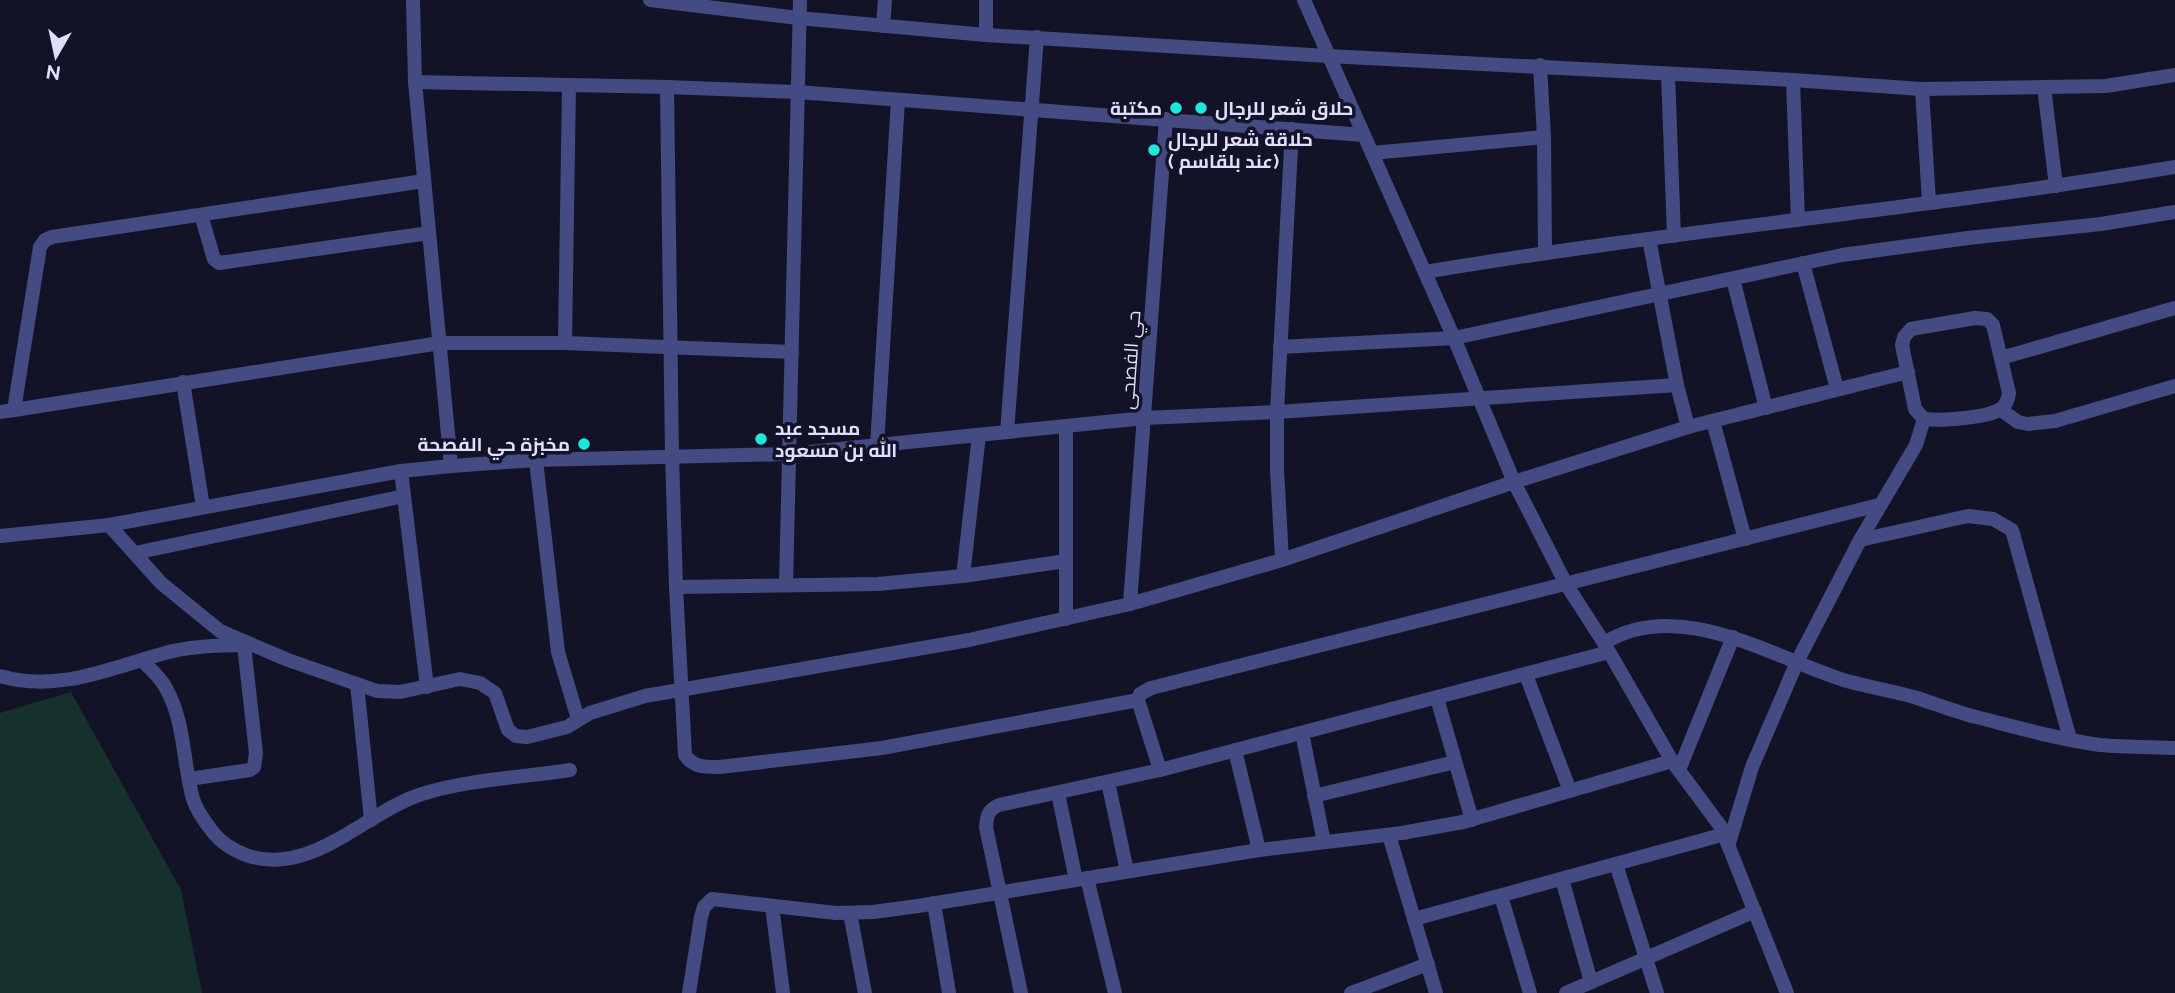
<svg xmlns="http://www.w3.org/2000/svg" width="2175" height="993" font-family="Raleway,Cairo,sans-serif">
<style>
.green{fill:#16312c}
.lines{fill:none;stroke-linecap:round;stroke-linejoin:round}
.street{stroke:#434b82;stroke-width:14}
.poi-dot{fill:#1ce9dc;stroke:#131328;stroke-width:2.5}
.labels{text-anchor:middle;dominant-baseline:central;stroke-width:7;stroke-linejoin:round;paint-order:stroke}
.poi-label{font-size:19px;font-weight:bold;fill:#dddffc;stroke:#131328;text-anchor:start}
.street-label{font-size:19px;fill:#dddffc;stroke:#131328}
</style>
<rect width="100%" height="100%" fill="#131328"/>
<path class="green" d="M71 692 181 890 202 993H0V713Z"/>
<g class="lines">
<g class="street">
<path d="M413 0 415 82 451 466"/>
<path d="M650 0 798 18 986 35 1328 56 1793 80 1922 89 2106 86 2175 75"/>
<path d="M986 0V35"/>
<path d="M1304 0 1454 338 1514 482 1566 584 1604 643 1672 761 1721 827 1787 993"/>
<path d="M883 26 885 0"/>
<path d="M1540 65 1544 137 1545 252"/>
<path d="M1668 74 1674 236"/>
<path d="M1793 80 1798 220"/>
<path d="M415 82 667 87 797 92 1364 135"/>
<path d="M667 87 672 455 676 587 685 755C694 768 705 767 720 767L882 748 1138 700 1140 694 1151 688 1879 505"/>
<path d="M2044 87 2056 186"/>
<path d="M1922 89 1929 202"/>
<path d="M1372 153 1544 137"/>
<path d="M424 181 52 237 45 240 40 247 14 410 440 343H565L792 352"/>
<path d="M201 215 214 259 219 263 429 233"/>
<path d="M1649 239 1677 385 1688 427"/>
<path d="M1803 263 1837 389"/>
<path d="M1425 272C1674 230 1926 209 2175 167"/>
<path d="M1733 279 1766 408"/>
<path d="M1975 318 1987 319 1993 325 2009 393C2008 399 2007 404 2002 408 1990 418 1941 421 1924 419L1915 409 1902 345 1904 337 1911 329Z"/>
<path d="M565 343 569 85"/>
<path d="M1280 347 1454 338 1842 255 1968 238 2101 224 2175 212"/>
<path d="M2001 358 2175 308"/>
<path d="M183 382 203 507"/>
<path d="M2001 410 2018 422 2028 424 2055 421 2175 386"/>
<path d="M0 412 14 410"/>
<path d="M1713 421 1745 539"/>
<path d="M1066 426V619"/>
<path d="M1007 432 1037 37"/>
<path d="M877 446 898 100"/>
<path d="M536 460 558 652 578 719"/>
<path d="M401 471 427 687"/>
<path d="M109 525 161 583 220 631 288 660 377 691 400 692 460 679 480 683 495 693 508 730 516 736 527 737 567 727 590 713 645 696 969 640 1130 604 1282 560 1514 482 1688 427 1908 372"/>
<path d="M0 536 109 525 401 471 451 466 536 460 790 454 1145 418 1277 412 1677 385"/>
<path d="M1860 540 1968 516 1993 519 2012 530 2070 739"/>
<path d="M135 553 404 496"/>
<path d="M1282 560 1277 469V412L1292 129"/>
<path d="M963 576 979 435"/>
<path d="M786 584 800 0"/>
<path d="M676 587 878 584 963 576 1066 561"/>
<path d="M1130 604 1166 119"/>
<path d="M1604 643C1679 596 1773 658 1847 681 1869 687 1892 691 1914 697 1936 704 1958 713 1980 718 2020 728 2060 740 2100 745 2125 747 2150 747 2175 748"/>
<path d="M143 661C151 670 162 679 167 690 185 723 183 764 193 799 196 809 205 822 212 831 220 842 233 850 246 855 311 878 365 812 422 794 466 780 524 777 570 770"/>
<path d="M1526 675 1570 791"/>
<path d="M0 676C57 693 111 668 165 653 190 646 220 645 246 645"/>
<path d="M357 684 371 820"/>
<path d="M1437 698 1472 820"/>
<path d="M1138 700 1160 770"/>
<path d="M1302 733 1324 842"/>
<path d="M1235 750 1259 850"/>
<path d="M1679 770 1733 637"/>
<path d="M189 779 250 770 254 767 256 753 244 645"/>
<path d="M1108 782 1127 871"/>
<path d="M1058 793 1076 880"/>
<path d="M1314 796 1455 762"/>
<path d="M1389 835 1436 993"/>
<path d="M1729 843 1752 767 1797 662 1860 540 1916 445 1924 419"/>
<path d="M1616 864 1657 993"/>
<path d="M1087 878 1115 993"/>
<path d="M1562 879 1591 982"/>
<path d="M1501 896 1530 993"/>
<path d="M934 903 949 993"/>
<path d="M772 906 783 993"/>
<path d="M850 913 865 993"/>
<path d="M1414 919 1725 834"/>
<path d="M689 993 701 917 704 907 712 899 836 913 873 912 918 906 1259 850 1402 833 1463 822 1672 761"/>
<path d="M1021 993 986 827C987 815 988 810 999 805L1160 770 1609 652"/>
<path d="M1351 993 1428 964"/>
<path d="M1566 993 1755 911"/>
</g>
</g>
<g class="poi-dot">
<circle cx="1176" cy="108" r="7"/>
<circle cx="1201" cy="108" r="7"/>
<circle cx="1154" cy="150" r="7"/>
<circle cx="761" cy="439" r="7"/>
<circle cx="584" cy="444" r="7"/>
</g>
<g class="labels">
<g class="poi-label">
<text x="1162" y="108" text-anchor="end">مكتبة</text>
<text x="1215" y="108">حلاق شعر للرجال</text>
<text x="1168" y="139">حلاقة شعر للرجال<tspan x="1168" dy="22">( عند بلقاسم)</tspan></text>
<text x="775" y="428">مسجد عبد<tspan x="775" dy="22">الله بن مسعود</tspan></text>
<text x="570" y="444" text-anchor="end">مخبزة حي الفصحة</text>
</g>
<g class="street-label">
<text transform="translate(1130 360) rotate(-86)">حي الفصحى</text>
</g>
</g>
<g transform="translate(56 56) rotate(189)" stroke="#131328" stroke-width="5" paint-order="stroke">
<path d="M0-5L12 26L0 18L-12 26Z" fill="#dddffc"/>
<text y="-10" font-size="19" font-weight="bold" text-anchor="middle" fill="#dddffc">N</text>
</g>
</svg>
